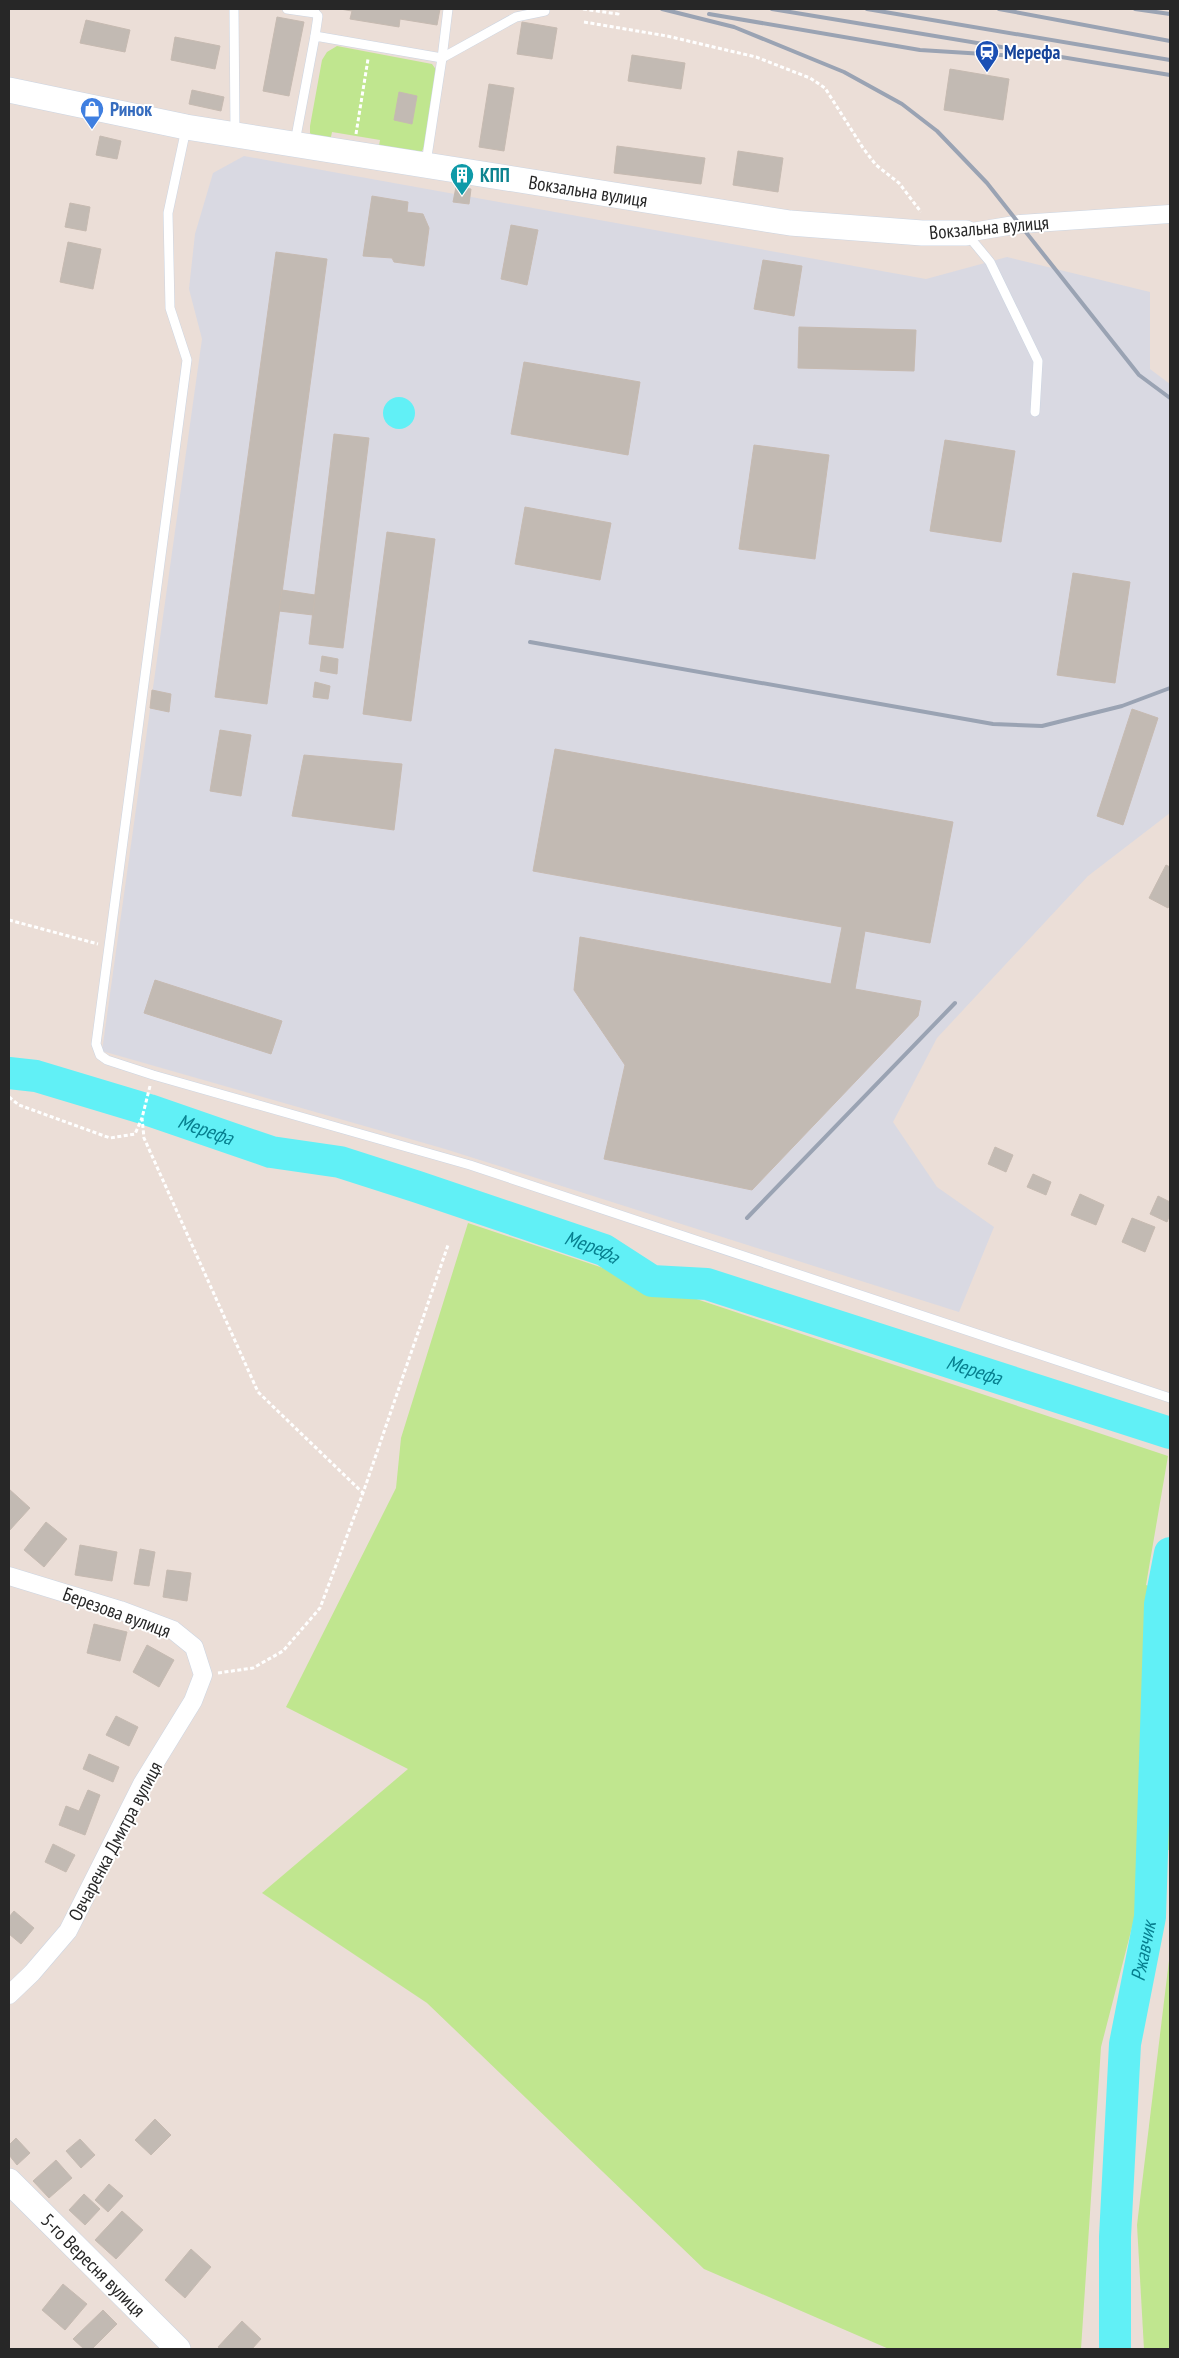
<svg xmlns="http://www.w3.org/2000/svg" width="1179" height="2358" font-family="'PT Sans Narrow',sans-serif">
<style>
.industrial{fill:#d9d9e2}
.green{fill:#c0e68f}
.water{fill:#61f0f6}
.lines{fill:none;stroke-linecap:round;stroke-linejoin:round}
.river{stroke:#61f0f6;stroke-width:32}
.building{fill:#c2bab3;stroke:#c6bab1}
.lane-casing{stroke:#ccd5e2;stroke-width:10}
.street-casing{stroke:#ccd5e2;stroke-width:19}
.secondary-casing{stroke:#ccd5e2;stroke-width:26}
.path{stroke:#fff;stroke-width:3;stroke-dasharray:4 2.5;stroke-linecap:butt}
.lane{stroke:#fff;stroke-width:9}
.street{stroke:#fff;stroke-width:18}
.secondary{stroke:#fff;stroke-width:25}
.rail{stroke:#9aa3b3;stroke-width:4}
.labels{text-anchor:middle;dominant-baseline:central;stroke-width:4;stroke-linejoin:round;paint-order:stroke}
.transit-label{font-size:19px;font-weight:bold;fill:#164399;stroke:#fff;text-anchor:start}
.shop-label{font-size:19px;font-weight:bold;fill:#366cbe;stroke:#fff;text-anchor:start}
.culture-label{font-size:19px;font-weight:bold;fill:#0d838f;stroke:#fff;text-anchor:start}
.street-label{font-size:19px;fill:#272727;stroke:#fff}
.water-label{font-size:20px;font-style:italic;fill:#067f8f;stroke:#fff}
</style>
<rect width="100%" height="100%" fill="#ebded7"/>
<path class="industrial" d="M244 156 926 279 1007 257 1150 292V369L1170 384V813L1088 876 937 1038 893 1122 937 1187 994 1227 959 1312 445 1149 102 1051 202 339 189 289 195 234 213 173Z"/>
<g class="green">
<path d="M337 46 432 64 437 71 426 142 422 151 414 157 378 151 380 140 332 132 330 142 315 140 310 133V126L322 60 327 52Z"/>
<path d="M468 1223 1168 1456 1146 1585 1170 1594V1850H1152L1101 2047 1081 2349H889L704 2269 427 2003 262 1893 408 1769 286 1707 396 1488 401 1438Z"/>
<path d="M1170 1952V2349H1144L1137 2225Z"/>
</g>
<circle class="water" cx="399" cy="413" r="16"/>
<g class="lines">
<g class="river">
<path id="s1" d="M9 1073 36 1076 149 1110 271 1152 340 1162 418 1187 604 1250 652 1281 707 1284 1170 1433"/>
<path id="s2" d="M1115 2349V2237L1125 2044 1150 1917 1160 1604 1170 1553"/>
</g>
</g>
<g class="building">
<path d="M340 9H440L437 25 400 19 399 27 350 19 352 11Z"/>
<path d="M277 17 304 22 289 96 263 91Z"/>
<path d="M86 20 130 30 125 52 80 43Z"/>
<path d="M522 22 557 28 552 59 517 54Z"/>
<path d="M175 37 220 46 215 69 171 60Z"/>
<path d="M632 55 685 63 681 89 628 81Z"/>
<path d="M950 69 1009 79 1003 120 944 110Z"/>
<path d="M489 84 514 88 504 151 479 147Z"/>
<path d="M192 90 224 97 221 111 189 104Z"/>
<path d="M399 92 417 96 412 124 394 120Z"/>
<path d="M100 136 121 141 117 159 96 155Z"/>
<path d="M617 146 705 158 701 184 614 173Z"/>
<path d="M738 151 783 158 778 192 733 185Z"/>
<path d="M456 187 471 189 469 204 453 202Z"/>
<path d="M372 196 408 202 407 212 423 214 429 228 424 266 394 262 392 258 363 256Z"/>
<path d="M70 203 90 207 86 231 65 227Z"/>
<path d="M511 225 538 230 527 285 501 279Z"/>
<path d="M68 242 101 249 93 289 60 282Z"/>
<path d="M276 252 327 259 267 704 215 697Z"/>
<path d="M763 260 802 266 794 316 754 309Z"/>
<path d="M799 327 916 330 914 371 798 368Z"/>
<path d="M524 362 640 382 628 455 511 434Z"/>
<path d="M334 434 369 438 343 648 309 644Z"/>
<path d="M945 440 1015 451 1001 542 930 531Z"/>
<path d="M754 445 829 455 815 559 739 549Z"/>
<path d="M525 507 611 523 600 580 515 564Z"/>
<path d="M387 532 435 539 411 721 363 714Z"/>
<path d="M1073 573 1130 582 1115 683 1057 675Z"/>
<path d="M282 590 315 595 313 615 279 611Z"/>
<path d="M322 656 338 659 337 674 320 671Z"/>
<path d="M315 682 330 686 328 699 313 697Z"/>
<path d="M152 690 171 694 169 712 150 708Z"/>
<path d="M1132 709 1158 718 1123 825 1097 816Z"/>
<path d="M220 730 251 735 241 796 210 791Z"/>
<path d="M555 749 953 822 930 943 865 931 855 989 921 1001 918 1016 752 1190 604 1159 625 1065 574 990 580 937 831 984 842 927 533 871Z"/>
<path d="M304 755 402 764 394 830 292 816Z"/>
<path d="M1166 865 1170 867V904L1168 908 1149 898Z"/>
<path d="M155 980 282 1021 271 1054 144 1013Z"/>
<path d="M995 1147 1013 1155 1006 1172 988 1164Z"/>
<path d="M1033 1174 1051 1182 1046 1195 1027 1187Z"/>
<path d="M1080 1194 1104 1205 1096 1225 1071 1215Z"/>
<path d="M1158 1196 1170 1202V1214L1167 1222 1150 1214Z"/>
<path d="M1132 1218 1155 1227 1145 1252 1122 1242Z"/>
<path d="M9 1489 30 1508 9 1531Z"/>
<path d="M46 1522 67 1539 44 1567 24 1550Z"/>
<path d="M80 1545 117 1552 112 1581 75 1575Z"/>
<path d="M140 1549 155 1552 149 1586 134 1584Z"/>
<path d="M167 1570 191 1573 187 1601 163 1597Z"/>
<path d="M94 1624 127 1632 120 1661 87 1653Z"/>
<path d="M147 1645 174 1660 159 1687 133 1672Z"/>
<path d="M116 1716 138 1727 129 1746 106 1735Z"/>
<path d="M89 1754 119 1767 113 1782 83 1769Z"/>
<path d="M88 1790 100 1795 85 1835 59 1825 66 1806 79 1811Z"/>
<path d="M53 1844 75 1855 66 1872 45 1862Z"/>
<path d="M14 1911 34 1928 21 1944 9 1934V1917Z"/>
<path d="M155 2119 171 2135 151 2155 135 2140Z"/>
<path d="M16 2138 30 2153 17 2165 9 2155V2145Z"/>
<path d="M80 2139 95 2155 81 2168 66 2151Z"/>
<path d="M56 2160 72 2178 49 2198 33 2181Z"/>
<path d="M109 2184 123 2196 108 2212 95 2200Z"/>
<path d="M84 2194 100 2209 85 2225 69 2210Z"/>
<path d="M122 2211 143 2230 116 2259 95 2240Z"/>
<path d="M191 2249 211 2267 185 2298 165 2280Z"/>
<path d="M63 2284 87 2304 65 2330 42 2310Z"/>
<path d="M103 2310 117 2324 92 2349H84L73 2339Z"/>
<path d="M242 2321 261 2339 252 2349H221L218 2347Z"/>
</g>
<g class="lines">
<g class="lane-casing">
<g id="lane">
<path d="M234 9 235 132"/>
<path d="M287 9 315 13"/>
<path d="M311 9 318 16 315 36"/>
<path d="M442 58 516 17 545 11"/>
<path d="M442 58 448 9"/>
<path d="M186 129 168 213 170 308 187 360 96 1044 100 1055 107 1060 153 1075 470 1165 1170 1398"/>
<path d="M295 142 315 36 442 58 426 163"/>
<path d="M966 233 990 262 1038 361 1035 412"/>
</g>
</g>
<g class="street-casing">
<g id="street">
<path d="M966 233 1020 224 1170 214"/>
<path d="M9 1576 120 1610 173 1630 194 1647 203 1675 193 1701 142 1784 68 1931 32 1973 9 1995"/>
</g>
</g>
<g class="secondary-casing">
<g id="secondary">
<path id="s3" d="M9 90 186 127 790 223 922 233H966"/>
<path id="s4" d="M9 2181 178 2349"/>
</g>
</g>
<g class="path">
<path d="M583 9 618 14V9"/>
<path d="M584 22 667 36 756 57 810 78 825 88 863 148 876 165 899 183 921 212"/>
<path d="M356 134 368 59"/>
<path d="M9 920 98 944"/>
<path d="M150 1086 142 1118 144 1138 258 1392 363 1493"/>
<path d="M9 1097 19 1105 110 1138 135 1134 142 1118"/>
<path d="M218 1673 253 1668 283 1651 320 1608 363 1493 448 1245"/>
</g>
<use href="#lane" class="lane"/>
<use href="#street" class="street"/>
<use href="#secondary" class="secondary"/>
<g class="rail">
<path d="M662 9 734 27 844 72 902 104 937 131 987 183 1139 375 1170 398"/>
<path d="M772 9 1170 75"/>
<path d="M867 9 1170 60"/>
<path d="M999 9 1170 41"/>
<path d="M1135 9 1170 14"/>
<path d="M709 14 920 50 1016 56"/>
<path d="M530 642 993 724 1042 726 1122 706 1170 688"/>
<path d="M747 1218 955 1003"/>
</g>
</g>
<defs>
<g id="station-pin" transform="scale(1.25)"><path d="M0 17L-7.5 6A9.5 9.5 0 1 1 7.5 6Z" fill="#1a4fb4" stroke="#fff"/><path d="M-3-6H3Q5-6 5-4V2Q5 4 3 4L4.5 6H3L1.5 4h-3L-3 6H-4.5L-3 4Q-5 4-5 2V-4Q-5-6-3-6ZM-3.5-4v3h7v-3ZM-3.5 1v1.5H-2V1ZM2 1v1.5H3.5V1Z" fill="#fff"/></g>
<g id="shop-pin" transform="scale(1.25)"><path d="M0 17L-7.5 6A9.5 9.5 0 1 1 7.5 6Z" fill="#3f7fe0" stroke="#fff"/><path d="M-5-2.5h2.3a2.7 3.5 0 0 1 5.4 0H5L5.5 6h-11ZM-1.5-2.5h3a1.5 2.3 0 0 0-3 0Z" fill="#fff"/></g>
<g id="building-pin" transform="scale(1.25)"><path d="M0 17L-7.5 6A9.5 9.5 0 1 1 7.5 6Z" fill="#0f9aa8" stroke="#fff"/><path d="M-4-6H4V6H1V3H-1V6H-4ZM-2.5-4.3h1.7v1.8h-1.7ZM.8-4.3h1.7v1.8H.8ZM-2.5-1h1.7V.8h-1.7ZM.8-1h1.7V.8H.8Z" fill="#fff"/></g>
</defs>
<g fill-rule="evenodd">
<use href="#station-pin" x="987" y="52"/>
<use href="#shop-pin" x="92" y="109"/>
<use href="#building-pin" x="462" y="175"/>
</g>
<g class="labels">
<g class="transit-label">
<text x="1004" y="52">Мерефа</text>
</g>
<g class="shop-label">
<text x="110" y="109">Ринок</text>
</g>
<g class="culture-label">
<text x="480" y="175">КПП</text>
</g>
<g class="street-label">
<text stroke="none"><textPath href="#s3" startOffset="588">Вокзальна вулиця</textPath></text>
<text transform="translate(989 227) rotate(-5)">Вокзальна вулиця</text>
<text transform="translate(117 1612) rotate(20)">Березова вулиця</text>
<text transform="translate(115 1841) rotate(-62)">Овчаренка Дмитра вулиця</text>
<text stroke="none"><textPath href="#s4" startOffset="119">5-го Вересня вулиця</textPath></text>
</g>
<g class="water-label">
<text stroke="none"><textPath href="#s1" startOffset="205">Мерефа</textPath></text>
<text stroke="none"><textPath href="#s1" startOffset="610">Мерефа</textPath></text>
<text stroke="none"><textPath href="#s1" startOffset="1015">Мерефа</textPath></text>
<text stroke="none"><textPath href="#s2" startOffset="400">Ржавчик</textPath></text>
</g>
</g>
<rect width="1179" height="2358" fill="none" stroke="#272727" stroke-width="20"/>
</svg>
